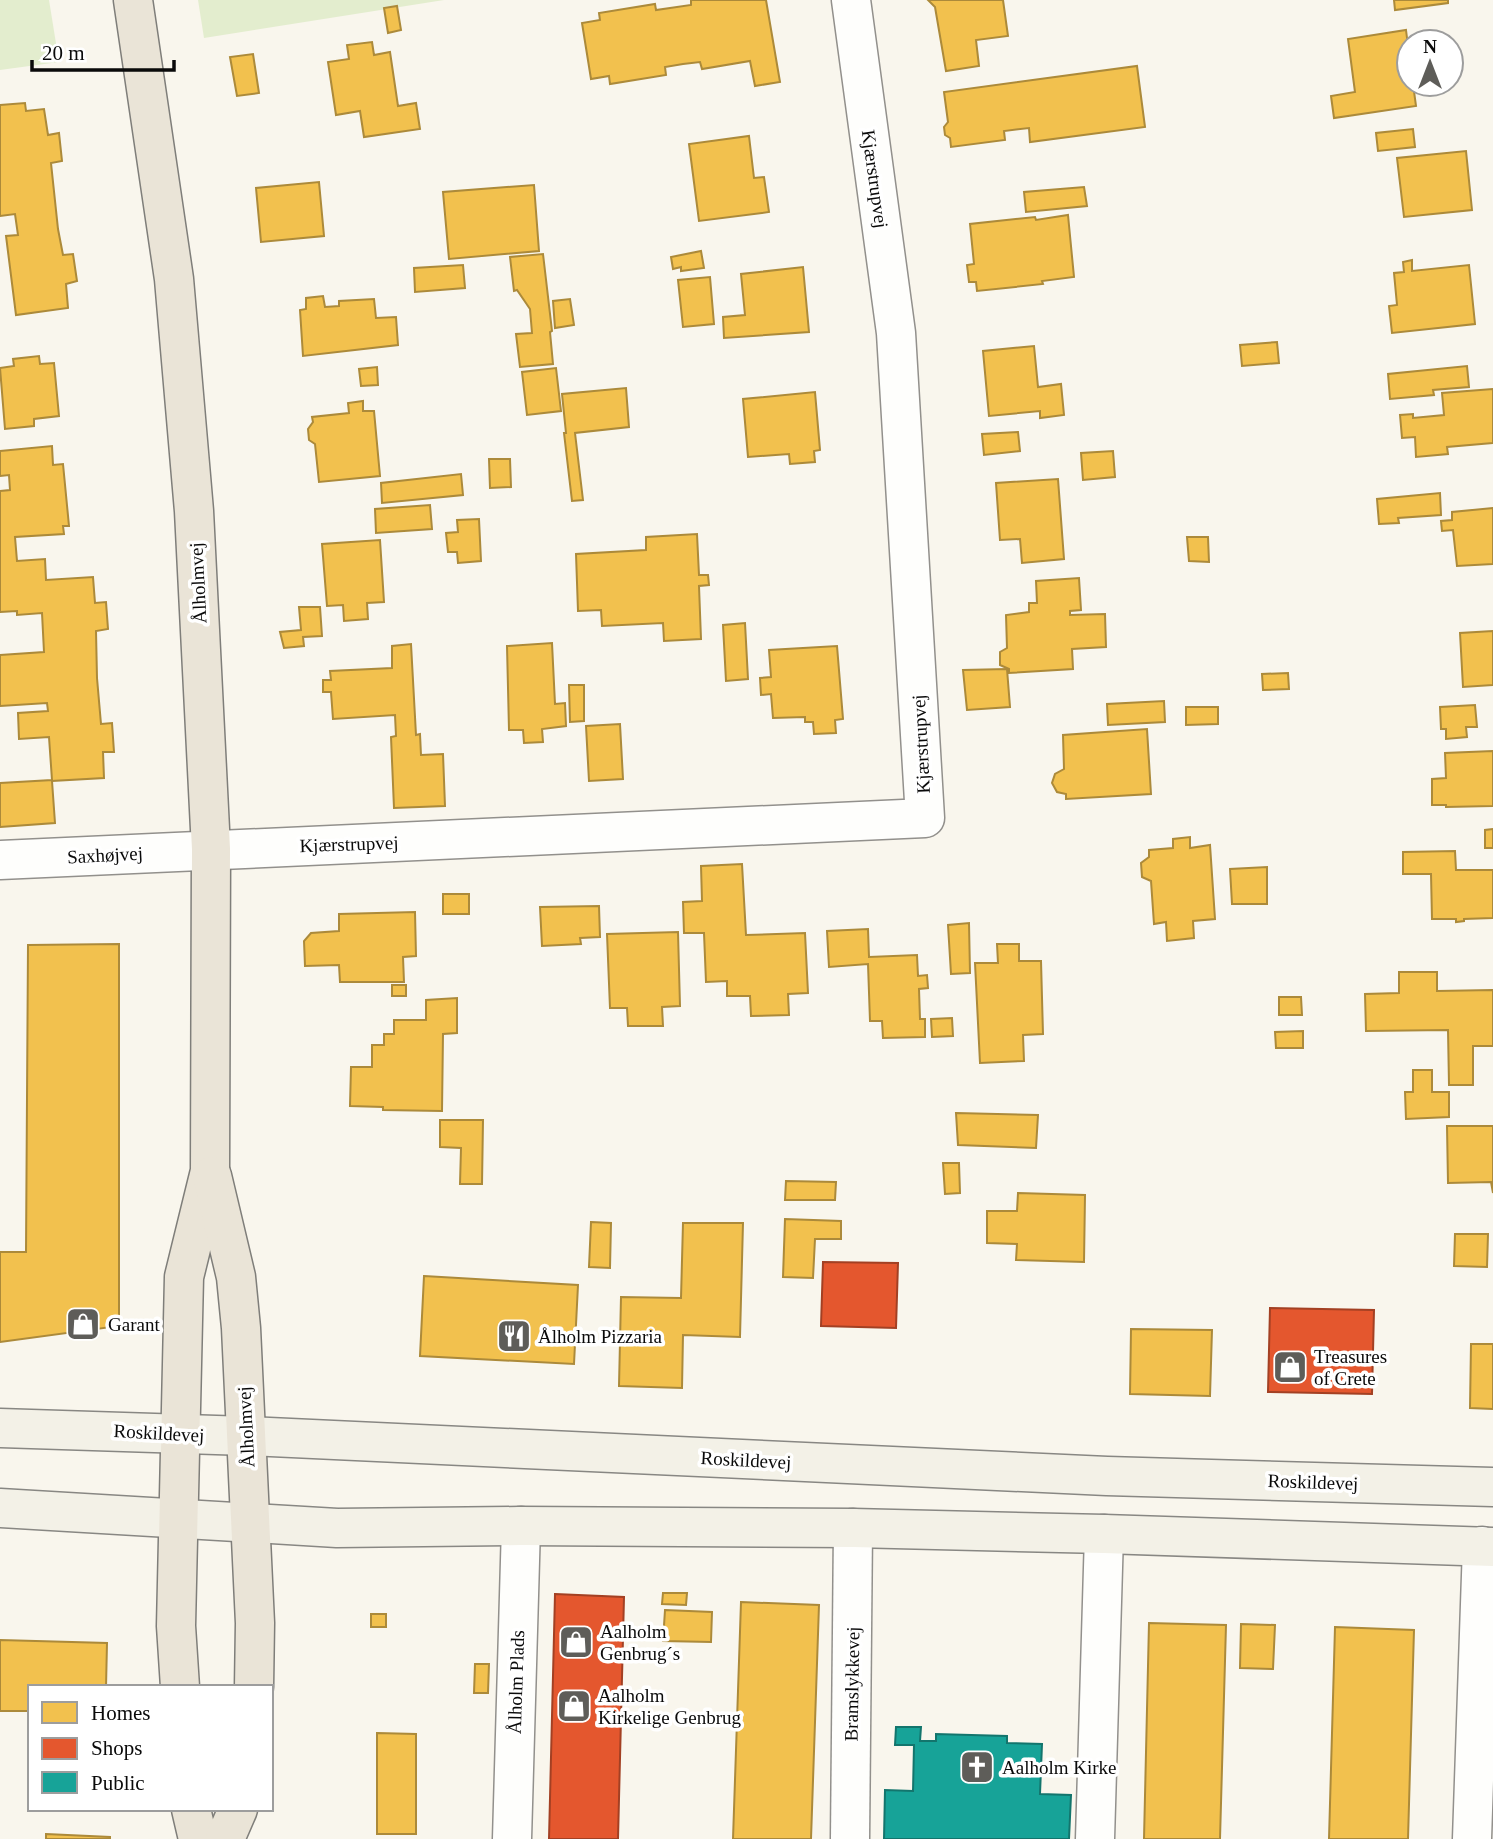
<svg xmlns="http://www.w3.org/2000/svg" width="1493" height="1839" font-family="'Times New Roman',serif">
<style>
.green{fill:#e3edce}
.homes{fill:#f2c14e;stroke:#ac8a3a;stroke-width:2}
.shops{fill:#e4572e;stroke:#a34023;stroke-width:2}
.public{fill:#17a398;stroke:#13756d;stroke-width:2}
.lines{fill:none;stroke-linecap:round;stroke-linejoin:round}
.street-casing{stroke:#92908c;stroke-width:41}
.secondary-casing{stroke:#888783;stroke-width:41}
.primary-casing{stroke:#7f7e7a;stroke-width:41}
.street{stroke:#fefefc;stroke-width:38}
.secondary{stroke:#f3f1e7;stroke-width:38}
.primary{stroke:#eae4d7;stroke-width:38}
.labels{text-anchor:middle;dominant-baseline:central;stroke-width:7;stroke-linejoin:round;paint-order:stroke}
.street-label{font-size:19px;fill:#0a0a0a;stroke:#fff}
.poi-label{font-size:19px;fill:#0a0a0a;stroke:#fff;text-anchor:start}
</style>
<rect width="100%" height="100%" fill="#f9f6ed"/>
<g class="green">
<path d="M0 0H49L59 62 0 70Z"/>
<path d="M198 0H444L204 38Z"/>
</g>
<g class="homes">
<path d="M691 0H766L780 82 755 86 750 61 702 69 700 62 683 64 665 67 666 75 610 84 609 76 591 79 582 23 600 20 599 13 655 4 656 10 691 5Z"/>
<path d="M928 0H1003L1008 36 976 40 979 66 946 71 935 7Z"/>
<path d="M1394 0H1448V3L1395 10Z"/>
<path d="M397 6 401 30 388 33 384 8Z"/>
<path d="M1406 30 1409 54V84H1413L1416 106 1334 118 1331 96 1355 92 1348 39Z"/>
<path d="M372 42 374 55 390 52 398 106 416 103 420 129 364 137 360 111 336 115 328 62 349 59 347 45Z"/>
<path d="M253 54 259 93 237 96 230 57Z"/>
<path d="M1137 66 1145 127 1030 142 1029 128 1004 131 1005 140 951 147 950 138 945 135 944 127 948 122 944 92Z"/>
<path d="M25 103 26 111 44 109 48 135 59 133 62 161 51 163 58 229 63 255 73 254 77 281 66 284 68 308 16 315 6 236 18 235 15 214 0 216V105Z"/>
<path d="M1413 129 1415 147 1378 151 1376 133Z"/>
<path d="M749 136 754 178 764 177 769 212 699 221 689 144Z"/>
<path d="M1466 151 1472 210 1404 217 1397 158Z"/>
<path d="M319 182 324 236 261 242 256 188Z"/>
<path d="M534 185 539 251 449 259 443 192Z"/>
<path d="M1084 187 1087 206 1026 212 1024 192Z"/>
<path d="M1068 215 1074 277 1042 281 1043 284 977 291 976 282H969L967 265 974 264 970 224 1035 217 1036 220Z"/>
<path d="M701 251 704 268 681 271V267L673 269 671 257Z"/>
<path d="M543 254 552 331 550 332 553 364 520 367 516 334 532 333 530 309 517 290 514 291 510 257Z"/>
<path d="M1412 260V271L1469 265 1475 324 1392 333 1389 306 1397 305 1394 273 1404 272 1403 262Z"/>
<path d="M463 265 465 288 415 292 414 268Z"/>
<path d="M803 267 809 332 724 338 723 317 745 315 741 274Z"/>
<path d="M710 277 714 324 683 327 678 280Z"/>
<path d="M323 296 325 307 339 306V301L374 299 376 318 396 317 398 345 303 356 300 310 306 309V298Z"/>
<path d="M570 299 574 325 555 328 553 301Z"/>
<path d="M1277 342 1279 363 1242 366 1240 345Z"/>
<path d="M1034 346 1038 387 1061 384 1064 415 1040 418V411L989 416 983 351Z"/>
<path d="M39 356 40 364 54 363 59 416 34 419V426L5 429 0 368 14 366 13 359Z"/>
<path d="M1467 366 1469 387 1433 390 1434 395 1390 399 1388 374Z"/>
<path d="M377 367 378 385 361 386 359 369Z"/>
<path d="M556 368 561 411 527 415 522 372Z"/>
<path d="M626 388 629 427 575 433 583 500 572 501 564 433H566L562 394Z"/>
<path d="M1493 389V443L1447 447 1448 454 1416 457 1415 437 1402 438 1400 415 1413 414V418L1444 415 1442 393Z"/>
<path d="M815 392 820 450 814 451 815 462 790 464 789 454 748 457 743 399Z"/>
<path d="M363 401V411H374L380 476 319 482 315 444 309 440 308 429 313 422 312 417 349 413 348 403Z"/>
<path d="M1018 432 1020 451 984 455 982 434Z"/>
<path d="M52 446 53 465 63 464 69 526H63L64 534 15 537 17 561 45 559 46 580 93 577 95 603 106 602 108 629 96 631 97 678 101 724 112 723 114 752H103L104 778 52 781 55 823 0 827V783L52 780 49 737 19 739 18 713 48 711 47 703 0 706V655L44 652 42 613 17 615V611L0 612V491L10 490 9 475 0 476V451Z"/>
<path d="M1113 451 1115 477 1083 480 1081 453Z"/>
<path d="M489 459H510L511 487 490 488Z"/>
<path d="M461 474 463 495 382 503 381 483Z"/>
<path d="M1058 479 1064 559 1022 563 1020 539 1000 540 996 483Z"/>
<path d="M1440 493 1441 515 1398 518 1399 523 1379 524 1377 499Z"/>
<path d="M430 505 432 529 376 533 375 509Z"/>
<path d="M1493 508V564L1457 566 1453 530 1442 531 1441 521 1452 520V512Z"/>
<path d="M479 519 481 561 458 563 457 552H448L446 533 458 532 457 520Z"/>
<path d="M697 534 699 575H708L709 585 699 586 701 639 664 641 663 623 602 626 601 610 578 611 576 554 646 550V537Z"/>
<path d="M1187 537H1208L1209 562 1189 561Z"/>
<path d="M380 540 384 602 367 603 368 619 344 621 343 605 327 606 322 544Z"/>
<path d="M1079 578 1081 610 1070 611V615L1105 614 1106 647 1072 649 1073 669 1009 673V669L1000 665V652L1007 648 1006 615 1029 612V603H1037L1036 581Z"/>
<path d="M299 607H320L322 636 303 637 304 646 284 648 280 632 301 630Z"/>
<path d="M745 623 748 679 726 681 723 625Z"/>
<path d="M1493 631V685L1463 687 1460 633Z"/>
<path d="M552 643 555 704 565 703 566 726 542 729 543 742 524 743 523 730H509L507 646Z"/>
<path d="M411 644 416 735 420 734 421 755 443 754 445 806 394 808 391 737 396 736 395 715 333 719 331 692H323V680H331L330 671 392 668V646Z"/>
<path d="M837 646 843 719 835 720 836 733 814 734 813 722H805V717L773 718 771 694 761 695 760 678 771 677 769 650Z"/>
<path d="M1007 669 1010 707 967 710 963 670Z"/>
<path d="M1288 673 1289 689 1263 690 1262 674Z"/>
<path d="M569 685H584V721L570 722Z"/>
<path d="M1164 701 1165 722 1108 725 1107 704Z"/>
<path d="M1475 705 1477 727H1466L1467 737 1446 739V729H1441L1440 707Z"/>
<path d="M1186 707H1218V724L1186 725Z"/>
<path d="M620 724 623 779 589 781 586 726Z"/>
<path d="M1147 729 1151 794 1066 799V794L1057 792 1052 783 1055 774 1064 769 1063 735Z"/>
<path d="M1493 751V806L1446 807V805H1432V779L1446 778 1445 753Z"/>
<path d="M1493 829V848H1485V830Z"/>
<path d="M1190 837V848L1210 845 1215 919 1193 921 1194 938 1167 941 1166 922 1154 924 1151 881 1142 877 1141 863 1149 857V850L1173 848V839Z"/>
<path d="M1455 851 1456 870H1493V918L1464 919V921L1456 922V919H1432L1431 874H1403V852Z"/>
<path d="M742 864 746 935 805 933 808 993 788 994 789 1015 751 1016 750 996H727V981L706 982 704 933H684L683 902 702 901 701 866Z"/>
<path d="M1267 867V904H1232L1230 869Z"/>
<rect x="443" y="894" width="26" height="20"/>
<path d="M599 906 600 937 580 938 581 944 542 946 540 907Z"/>
<path d="M415 912 416 956 403 957 404 982H340L339 965 305 966 304 941 311 933 339 931V914Z"/>
<path d="M969 923 970 973 951 974 948 925Z"/>
<path d="M868 929 869 957 917 955 918 976 927 975 928 988 919 989 920 1019H925V1037L883 1038 882 1021H870L868 964 829 967 827 931Z"/>
<path d="M678 932 680 1006 662 1007 663 1026H628L627 1008H610L607 934Z"/>
<path d="M119 944V1326L0 1342V1252H26L28 945Z"/>
<path d="M997 944H1019V961H1041L1043 1034 1023 1035 1024 1061 980 1063 975 963H998Z"/>
<path d="M1399 972H1437V991L1493 990V1046H1473V1085H1449L1448 1030 1366 1031 1365 994 1399 993Z"/>
<rect x="392" y="985" width="14" height="11"/>
<path d="M1279 997H1301L1302 1015H1279Z"/>
<path d="M457 998V1033L443 1034 442 1111 383 1110V1107L350 1106 351 1067H372V1045H384V1034H394V1020H426V1000Z"/>
<path d="M952 1018 953 1036 932 1037 931 1019Z"/>
<path d="M1303 1031V1048H1276L1275 1032Z"/>
<path d="M1413 1070H1432V1092H1449V1117L1406 1119 1405 1092H1413Z"/>
<path d="M956 1113 1038 1115 1036 1148 958 1145Z"/>
<path d="M440 1120H483L482 1184H460L461 1148 440 1147Z"/>
<path d="M1447 1126H1493V1193L1491 1182 1448 1183Z"/>
<path d="M943 1163H959L960 1193 945 1194Z"/>
<path d="M786 1181 836 1182 835 1200H785Z"/>
<path d="M1018 1193 1085 1195 1084 1262 1016 1260 1017 1244 987 1243V1211H1017Z"/>
<path d="M785 1219 841 1221V1239H815L813 1278 783 1277Z"/>
<path d="M591 1222 611 1223 610 1268 589 1267Z"/>
<path d="M683 1223H743L740 1337 683 1335 682 1388 619 1386 621 1297 681 1298Z"/>
<path d="M1455 1234H1488L1487 1267 1454 1266Z"/>
<path d="M424 1276 578 1285 574 1364 420 1356Z"/>
<path d="M1131 1329 1212 1330 1210 1396 1130 1394Z"/>
<path d="M1471 1344H1493V1409L1470 1408Z"/>
<path d="M663 1593H687L686 1605 662 1604Z"/>
<path d="M741 1602 819 1605 811 1839H733Z"/>
<path d="M665 1610 712 1612 711 1642 663 1641Z"/>
<rect x="371" y="1614" width="15" height="13"/>
<path d="M1149 1623 1226 1625 1220 1839H1144Z"/>
<path d="M1241 1624 1275 1625 1273 1669 1240 1668Z"/>
<path d="M1335 1627 1414 1630 1408 1839H1329Z"/>
<path d="M0 1640 107 1643 106 1687H30V1711H0Z"/>
<path d="M475 1664H489L488 1693H474Z"/>
<path d="M377 1733 416 1734V1834H377Z"/>
<path d="M46 1834 110 1837V1839H46Z"/>
</g>
<g class="shops">
<path d="M823 1262 898 1263 896 1328 821 1326Z"/>
<path d="M1270 1308 1374 1310 1372 1394 1268 1392Z"/>
<path d="M555 1594 624 1597 618 1839H549Z"/>
</g>
<path class="public" d="M896 1727H921L920 1741H936V1734L1007 1736V1743L1042 1744 1040 1794 1071 1795 1069 1839H884L885 1790 913 1791 914 1745H895Z"/>
<g class="lines">
<g class="street-casing">
<g id="street">
<path d="M0 860 925 818 896 333 851 0"/>
<path d="M512 1839 521 1526"/>
<path d="M850 1839 853 1528"/>
<path d="M1095 1839 1104 1534"/>
<path d="M1472 1839 1482 1546"/>
</g>
</g>
<g class="secondary-casing">
<g id="secondary">
<path d="M0 1428 247 1436 1107 1476 1493 1487"/>
<path d="M0 1508 337 1528 521 1526 853 1528 1104 1534 1493 1547"/>
</g>
</g>
<g class="primary-casing">
<g id="primary">
<path d="M133 0 174 279 194 511 211 849 210 1171 184 1277 176 1626 180 1687"/>
<path d="M212 1176 236 1277 241 1328 255 1623 254 1687"/>
<path d="M191 1809 198 1839"/>
<path d="M225 1839 238 1809"/>
</g>
</g>
<use href="#street" class="street"/>
<use href="#secondary" class="secondary"/>
<use href="#primary" class="primary"/>
</g>
<defs>
<g id="shop-square" transform="scale(1.75)"><rect x="-9" y="-9" width="18" height="18" rx="4" fill="#5e5d59" stroke="#fff"/><path d="M-5-2.5h2.3a2.7 3.5 0 0 1 5.4 0H5L5.5 6h-11ZM-1.5-2.5h3a1.5 2.3 0 0 0-3 0Z" fill="#fff"/></g>
<g id="restaurant-square" transform="scale(1.75)"><rect x="-9" y="-9" width="18" height="18" rx="4" fill="#5e5d59" stroke="#fff"/><path d="M-5-6h1v4h1v-4h1v4h1v-4h1v5L-1.5 .5V6h-2V.5L-5-1ZM5-6V6H3V1.5H1.5Q1.5-4 5-6Z" fill="#fff"/></g>
<g id="church-square" transform="scale(1.75)"><rect x="-9" y="-9" width="18" height="18" rx="4" fill="#5e5d59" stroke="#fff"/><path d="M-1.2-6h2.4v3.5h3.3v2.4h-3.3V6h-2.4V-.1h-3.3v-2.4h3.3Z" fill="#fff"/></g>
</defs>
<g fill-rule="evenodd">
<use href="#shop-square" x="83" y="1324"/>
<use href="#restaurant-square" x="514" y="1336"/>
<use href="#shop-square" x="1290" y="1367"/>
<use href="#shop-square" x="576" y="1642"/>
<use href="#shop-square" x="574" y="1706"/>
<use href="#church-square" x="977" y="1767"/>
</g>
<g class="labels">
<g class="street-label">
<text transform="translate(875 179) rotate(82)">Kjærstrupvej</text>
<text transform="translate(198 583) rotate(-93)">Ålholmvej</text>
<text transform="translate(921 744) rotate(-93)">Kjærstrupvej</text>
<text transform="translate(349 844) rotate(-2)">Kjærstrupvej</text>
<text transform="translate(105 855) rotate(-3)">Saxhøjvej</text>
<text transform="translate(246 1427) rotate(-93)">Ålholmvej</text>
<text transform="translate(159 1433) rotate(3)">Roskildevej</text>
<text transform="translate(746 1460) rotate(3)">Roskildevej</text>
<text transform="translate(1313 1482) rotate(2)">Roskildevej</text>
<text transform="translate(516 1682) rotate(-88)">Ålholm Plads</text>
<text transform="translate(852 1684) rotate(-89)">Bramslykkevej</text>
</g>
<g class="poi-label">
<text x="108" y="1324">Garant</text>
<text x="538" y="1336">Ålholm Pizzaria</text>
<text x="1314" y="1356">Treasures<tspan x="1314" dy="22">of Crete</tspan></text>
<text x="600" y="1631">Aalholm<tspan x="600" dy="22">Genbrug´s</tspan></text>
<text x="598" y="1695">Aalholm<tspan x="598" dy="22">Kirkelige Genbrug</tspan></text>
<text x="1002" y="1767">Aalholm Kirke</text>
</g>
</g>
<rect x="28" y="1685" width="245" height="126" fill="#ffffff" stroke="#9d9d9d" stroke-width="2"/>
<rect x="42" y="1702" width="35" height="21" fill="#f2c14e" stroke="#9d9d9d" stroke-width="2"/>
<text x="91" y="1720" font-size="21" fill="#0a0a0a">Homes</text>
<rect x="42" y="1738" width="35" height="21" fill="#e4572e" stroke="#9d9d9d" stroke-width="2"/>
<text x="91" y="1755" font-size="21" fill="#0a0a0a">Shops</text>
<rect x="42" y="1772" width="35" height="21" fill="#17a398" stroke="#9d9d9d" stroke-width="2"/>
<text x="91" y="1790" font-size="21" fill="#0a0a0a">Public</text>
<g transform="translate(1430 63)"><circle r="33" fill="#ffffff" stroke="#9d9d9d" stroke-width="2"/>
<path d="M0-5L12 26L0 18L-12 26Z" fill="#5e5d59"/>
<text y="-10" font-size="19" font-weight="bold" text-anchor="middle" fill="#0a0a0a">N</text>
</g>
<path d="M32 60v10h142v-10" fill="none" stroke="#0a0a0a" stroke-width="3.5"/>
<text x="42" y="60" font-size="21" fill="#0a0a0a" stroke="#ffffff" stroke-width="5" paint-order="stroke">20 m</text>
</svg>
